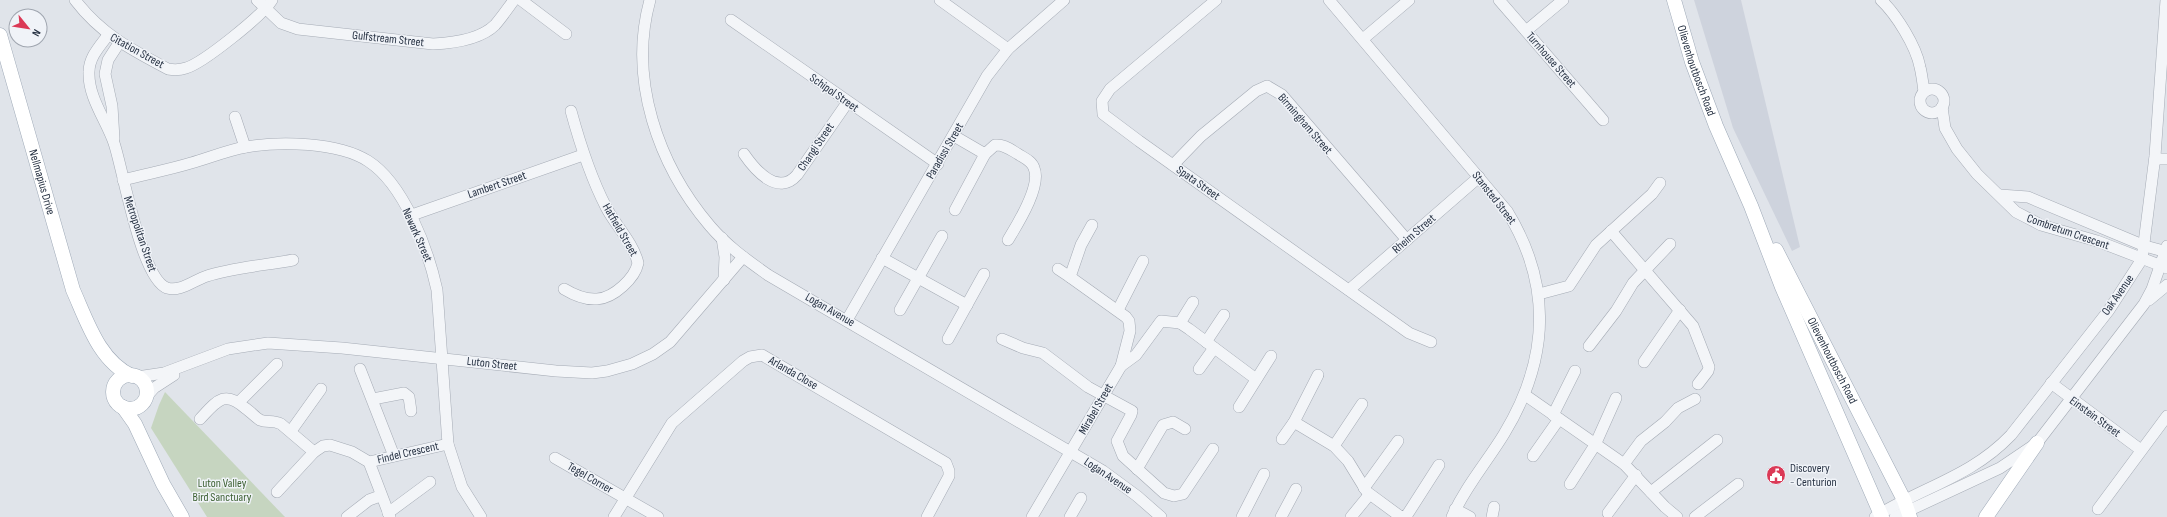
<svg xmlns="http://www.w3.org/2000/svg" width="2167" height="517" font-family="'Sofia Sans Condensed',sans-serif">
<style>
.built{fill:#ced3dd}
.green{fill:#c6d5c0}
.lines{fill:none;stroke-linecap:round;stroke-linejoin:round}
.minor-casing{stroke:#a5abb5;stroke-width:12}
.major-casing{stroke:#9ea9b7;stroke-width:15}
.minor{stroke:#f3f5f8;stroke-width:11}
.major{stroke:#fff;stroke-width:14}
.labels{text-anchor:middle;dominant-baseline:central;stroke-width:3;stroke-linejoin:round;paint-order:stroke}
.street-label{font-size:12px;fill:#273243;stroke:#f0f3f8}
.poi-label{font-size:12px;fill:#273243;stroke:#f0f3f8;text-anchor:start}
.park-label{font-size:12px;fill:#3d6133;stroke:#f0f3f8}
</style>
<rect width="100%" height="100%" fill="#e0e4ea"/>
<path class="built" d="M1694 0H1741L1800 247 1792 251 1733 128Z"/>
<path class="green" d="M165 392 285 517H207L151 428 159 405Z"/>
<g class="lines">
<g class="minor-casing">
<g id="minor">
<path d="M75 0C101 34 130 49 168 69 174 70 180 70 186 68 203 63 262 16 272 0"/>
<path d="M257 0 281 23 298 29 433 44C453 43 480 40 495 25 502 17 508 8 514 0"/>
<path d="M521 0 566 34"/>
<path d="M650 0C628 79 658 165 710 226 727 246 747 260 768 275L1103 471 1137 496 1161 517"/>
<path d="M940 0 1008 49"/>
<path d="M1216 0 1110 89 1102 101 1103 114 1139 141 1409 333 1431 342"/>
<path d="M1329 0 1507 211C1553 286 1549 360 1504 434 1487 462 1465 487 1452 517"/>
<path d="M1499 0 1603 120"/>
<path d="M1881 0C1896 14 1916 46 1920 67 1922 75 1923 84 1924 92"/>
<path d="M731 20 938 164"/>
<path d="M1526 31 1563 0"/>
<path d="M108 35C100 46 89 57 89 72 88 97 106 120 114 143 123 169 141 279 167 288 181 292 194 280 207 276 231 268 267 265 293 260"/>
<path d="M1363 39 1409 0"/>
<circle cx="1932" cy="101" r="12"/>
<path d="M1942 107 1945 128 1957 149 1977 174 2016 212 2041 225 2097 241 2167 268"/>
<path d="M235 117 245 147"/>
<path d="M954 136 985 154 995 145C1004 144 1011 150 1018 154 1024 158 1032 161 1034 168 1042 186 1017 225 1008 240"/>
<path d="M114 139 112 106 105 74 108 60 119 43"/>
<path d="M744 154C755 170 778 197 797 175L847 103"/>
<path d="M2155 159H2167"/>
<path d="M1173 165 1201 136 1256 91 1267 86 1282 95 1407 240"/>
<path d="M123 180C145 174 168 170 191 163 209 158 228 150 246 147 280 141 338 142 368 161 404 184 428 249 437 290L448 444 462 487 481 517"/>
<path d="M2000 195 2028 197 2145 246 2167 252"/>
<path d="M955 210 985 154"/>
<path d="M412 215 583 155"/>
<path d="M1611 231 1693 326 1709 367 1708 371 1698 384"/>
<path d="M722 238 725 257 724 280"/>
<path d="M882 258 967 305"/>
<path d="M1058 269 1070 277"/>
<path d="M564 289C574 295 585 300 597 299 614 298 635 278 638 263 633 242 615 225 606 207 590 176 580 144 571 111"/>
<path d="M1349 290 1479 177"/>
<path d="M1539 294 1569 286 1596 245 1652 194 1660 183"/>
<path d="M2149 300 2167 285"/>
<path d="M900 310 942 236"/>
<path d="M1118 310 1143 261"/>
<path d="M847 320 987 76 1008 49 1064 0"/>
<path d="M1180 323 1193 302"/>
<path d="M948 339 984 274"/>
<path d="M1002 339 1023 348 1043 353 1088 387 1132 411 1131 415 1117 441 1123 456 1164 493 1174 496 1183 494 1213 449"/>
<path d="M1206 342 1224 315"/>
<path d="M1589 346 1616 311 1633 283 1670 244"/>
<path d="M1644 362 1680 310"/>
<path d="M1121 366 1136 355 1161 321 1180 323 1189 329 1256 379"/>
<path d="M360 369 394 456"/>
<path d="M1199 369 1214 348"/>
<path d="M137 377 164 373 228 349 268 343 342 348 556 371 592 373 607 371 632 364 653 354 670 342 743 257"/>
<path d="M2051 383 2141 450"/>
<path d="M1525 395 1624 464 1665 507 1677 517"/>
<path d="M146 397 154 388 174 375"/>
<path d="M373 399 404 393 409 397 411 411"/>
<path d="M239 402 277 364"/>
<path d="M1239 407 1271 356"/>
<path d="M1553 415 1575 371"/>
<path d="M200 419C216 402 224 389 245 408 250 411 255 417 260 420 267 423 273 420 281 424L314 452"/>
<path d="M1294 422 1334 446 1348 461 1367 492 1401 517 1407 515 1439 465"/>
<path d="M291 431 321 389"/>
<path d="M1282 439 1294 422 1318 375"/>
<path d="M1334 446 1362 404"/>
<path d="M1533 456 1559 419"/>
<path d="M555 458 658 517"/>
<path d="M369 462 448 444"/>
<path d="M1624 464 1641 441 1665 422 1678 408 1695 399"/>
<path d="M1137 469 1163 425 1173 422 1185 429"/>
<path d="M1570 484 1595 445 1616 398"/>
<path d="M1364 488 1398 441"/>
<path d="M277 492 314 452 323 446 330 445 352 452 369 462 390 517"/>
<path d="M1651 492 1717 440"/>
<path d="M1455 509 1470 517"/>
<path d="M2098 509 2167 416"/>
<path d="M388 513 430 482"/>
<path d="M1608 513 1636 475"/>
<path d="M347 517 369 500 380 496"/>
<path d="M614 517 672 423 743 361 750 357 762 355 946 463 949 471V476L927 517"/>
<path d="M1032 517 1121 366 1130 331 1129 321 1126 317 1070 277 1081 245 1092 225"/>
<path d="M1070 517 1081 498"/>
<path d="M1242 517 1264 474"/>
<path d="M1281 517 1296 489"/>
<path d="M1351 517 1369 495"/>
<path d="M1492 517 1494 507"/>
<path d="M1695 517 1738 484"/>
<path d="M1875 517C1922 487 1971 477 2011 435L2109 310 2142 259 2155 156 2166 0"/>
<path d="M1895 517 2000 468 2037 443 2144 304 2152 289 2167 246"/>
</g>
</g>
<g class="major-casing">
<g id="major">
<path id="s1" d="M1674 0 1692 62 1716 126 1751 206 1782 287 1882 517"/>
<path id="s2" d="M0 35 73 290C87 321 99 361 132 376"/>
<path id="s3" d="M1776 250 1904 500 1910 517"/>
<circle cx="130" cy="392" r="17"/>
<path d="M123 407 135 424 163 484 182 517"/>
<path d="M1986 517 2037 443"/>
</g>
</g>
<use href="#minor" class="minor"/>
<use href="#major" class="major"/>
</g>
<defs>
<g id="civic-disc" transform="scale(1)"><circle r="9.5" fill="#db3956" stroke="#f0f3f8"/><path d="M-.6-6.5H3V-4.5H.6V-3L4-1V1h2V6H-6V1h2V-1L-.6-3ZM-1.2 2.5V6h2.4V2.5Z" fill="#fff"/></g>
</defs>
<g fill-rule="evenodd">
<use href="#civic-disc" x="1776" y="475"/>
</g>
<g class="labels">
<g class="street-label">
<text transform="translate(388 39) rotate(6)">Gulfstream Street</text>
<text transform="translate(137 51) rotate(29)">Citation Street</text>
<text transform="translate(1551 60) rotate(49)">Turnhouse Street</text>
<text stroke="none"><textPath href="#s1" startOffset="74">Olievenhoutbosch Road</textPath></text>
<text transform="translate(834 93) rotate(35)">Schipol Street</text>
<text transform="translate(1305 124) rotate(49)">Birmingham Street</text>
<text transform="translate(816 147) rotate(-56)">Changi Street</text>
<text transform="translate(945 151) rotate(-60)">Paradissi Street</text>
<text stroke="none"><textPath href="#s2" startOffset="153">Nellmapius Drive</textPath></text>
<text transform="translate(1198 183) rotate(35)">Spata Street</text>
<text transform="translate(497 185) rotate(-19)">Lambert Street</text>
<text transform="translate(1494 198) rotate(52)">Stansted Street</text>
<text transform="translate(620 230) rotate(60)">Hatfield Street</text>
<text transform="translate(2068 232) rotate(19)">Combretum Crescent</text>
<text transform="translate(140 234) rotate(71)">Metropolitan Street</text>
<text transform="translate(1414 234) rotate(-41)">Rheim Street</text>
<text transform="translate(417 235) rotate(66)">Newark Street</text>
<text transform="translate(2118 295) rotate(-55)">Oak Avenue</text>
<text transform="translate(830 310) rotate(30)">Logan Avenue</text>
<text stroke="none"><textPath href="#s3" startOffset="124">Olievenhoutbosch Road</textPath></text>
<text transform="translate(492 364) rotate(6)">Luton Street</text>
<text transform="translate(793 373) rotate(30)">Arlanda Close</text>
<text transform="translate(1096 409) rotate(-60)">Mirabel Street</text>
<text transform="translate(2095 417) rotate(36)">Einstein Street</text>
<text transform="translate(408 453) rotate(-13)">Findel Crescent</text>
<text transform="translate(1108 476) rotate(34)">Logan Avenue</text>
<text transform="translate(590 478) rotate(30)">Tegel Corner</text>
</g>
<g class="poi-label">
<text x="1790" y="468">Discovery<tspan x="1790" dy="14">- Centurion</tspan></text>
</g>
<g class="park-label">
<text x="222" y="483">Luton Valley<tspan x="222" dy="14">Bird Sanctuary</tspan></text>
</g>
</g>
<g transform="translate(28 28) rotate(120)"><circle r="19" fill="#f0f3f8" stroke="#a0a6b0"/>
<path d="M0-3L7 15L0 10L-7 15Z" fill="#db3956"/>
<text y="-6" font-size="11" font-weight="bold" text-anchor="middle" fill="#273243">N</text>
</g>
</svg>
